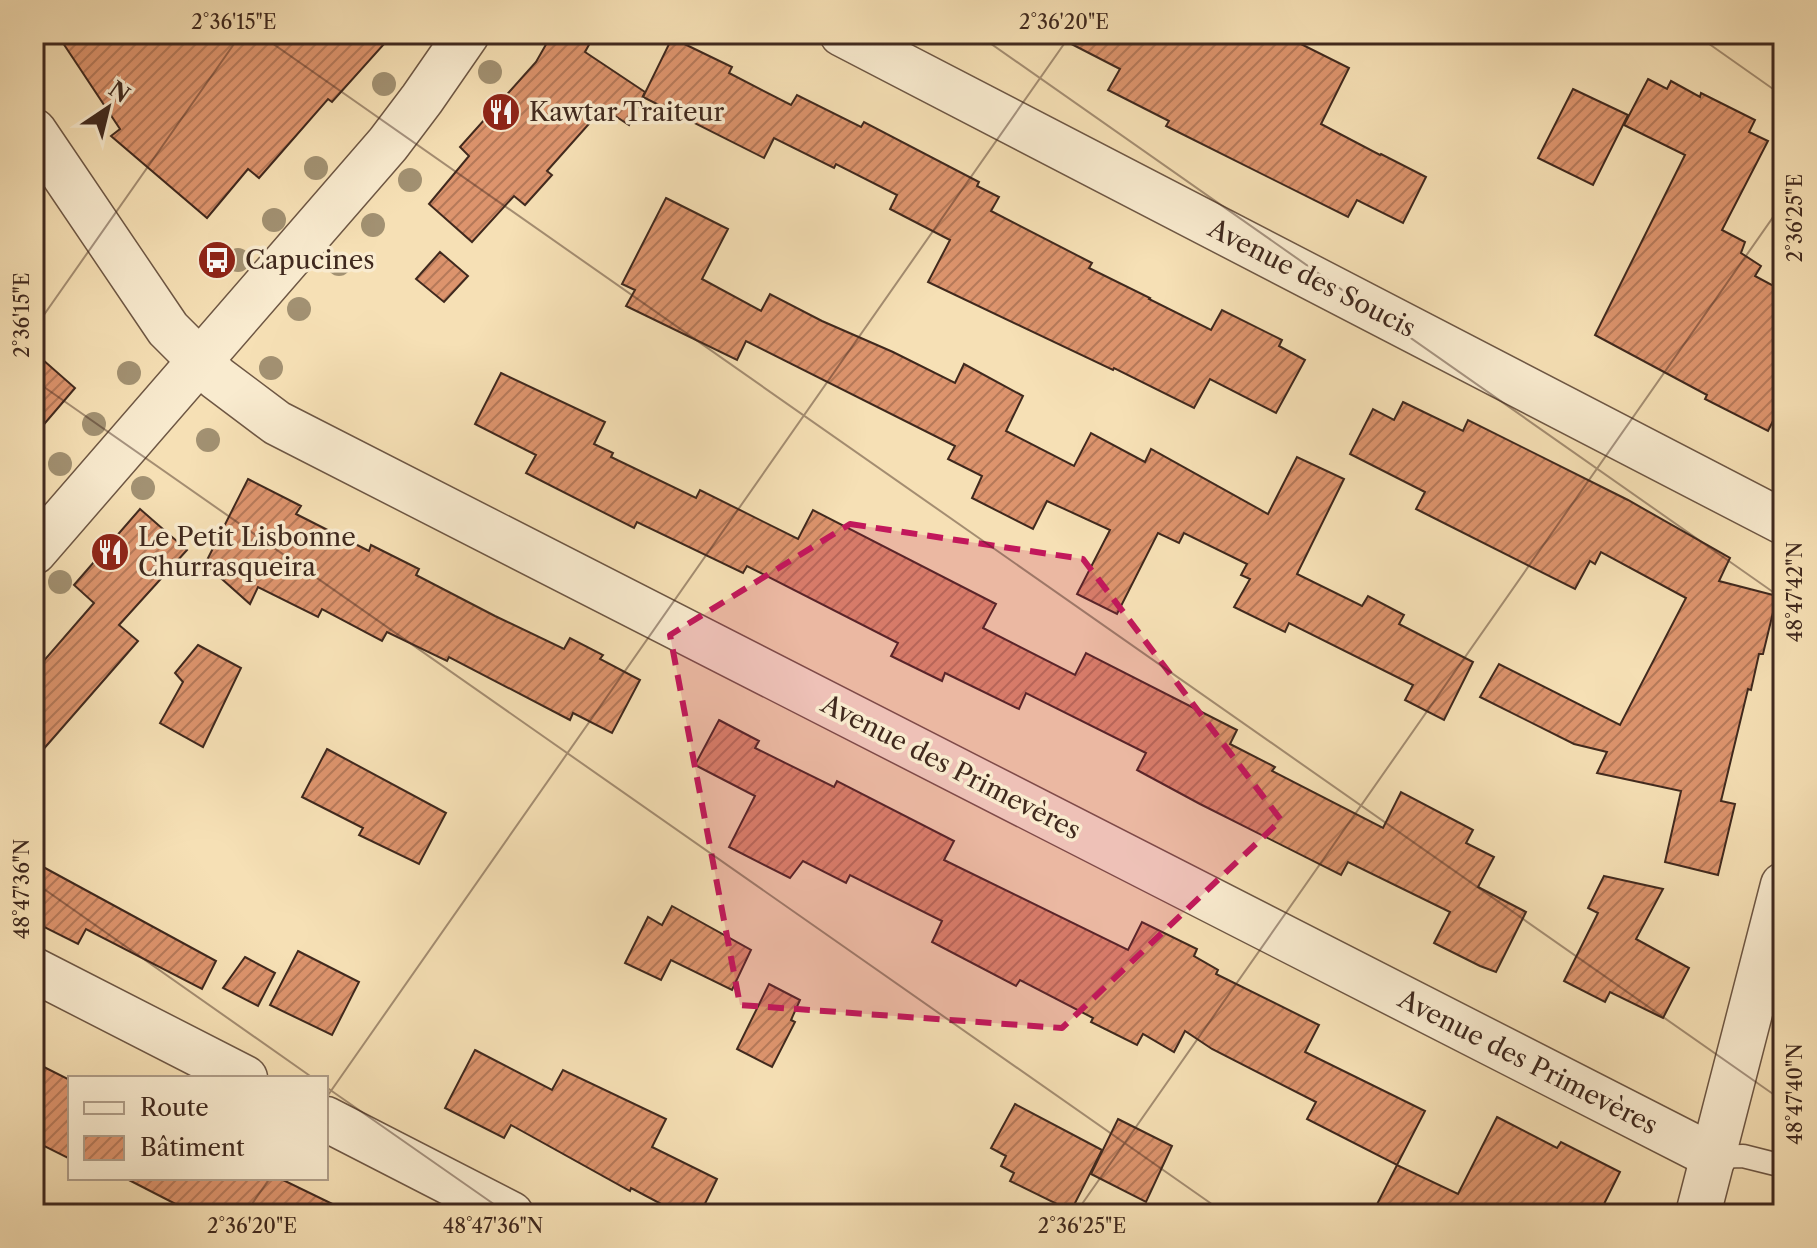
<svg xmlns="http://www.w3.org/2000/svg" width="1817" height="1248" font-family="'Libre Caslon Text',serif">
<style>
.building{fill:url(#building-hatch);stroke:#40291e;stroke-width:2}
.lines{fill:none;stroke-linecap:round;stroke-linejoin:round}
.service-casing{stroke:#6e5744;stroke-width:25}
.minor-casing{stroke:#6e5744;stroke-width:47}
.tertiary-casing{stroke:#6e5744;stroke-width:47}
.service{stroke:#f9ebcf;stroke-width:22}
.minor{stroke:#f9ebcf;stroke-width:44}
.tertiary{stroke:#f9ebcf;stroke-width:44}
.tree{fill:#a29172}
.marked{fill:#c2185b;fill-opacity:0.2;stroke:#c2185b;stroke-width:6;stroke-dasharray:16 10;stroke-linejoin:round}
.ticks{fill:none;stroke:#40291e;stroke-width:2;stroke-opacity:0.45}
.labels{text-anchor:middle;dominant-baseline:central;stroke-width:7;stroke-linejoin:round;paint-order:stroke}
.poi-label{font-size:26px;fill:#40291e;stroke:#f9ebcf;text-anchor:start}
.street-label{font-size:26px;fill:#40291e;stroke:#f9ebcf}
.neatline{fill:none;stroke:#40291e;stroke-width:3}
.ticks-label{font-size:20px;text-anchor:middle;fill:#40291e}
</style>
<defs>
<pattern id="building-hatch" width="6" height="6" patternUnits="userSpaceOnUse" patternTransform="scale(2)"><rect width="6" height="6" fill="#dd946d"/><path d="M-1 1l2-2M0 6l6-6M5 7l2-2" fill="none" stroke="#b57959"/></pattern>
</defs>
<rect width="100%" height="100%" fill="#f6e0b5"/>
<filter id="stains"><feTurbulence type="fractalNoise" baseFrequency=".0025" numOctaves="4"/><feColorMatrix values="0 0 0 0 .2 0 0 0 0 .09 0 0 0 0 .02 0 0 0 .5 -.17"/></filter>
<radialGradient id="worn" r=".72"><stop offset=".6" stop-color="#630" stop-opacity="0"/><stop offset="1" stop-color="#630" stop-opacity=".3"/></radialGradient>
<g class="building">
<path d="M57 34H393L332 102 328 99 259 178 248 169 207 218 111 136 120 129Z"/>
<path d="M552 34H595L585 52 645 92 629 125 603 108 547 171 552 175 525 205 514 196 472 242 429 204 469 156 460 147 536 62Z"/>
<path d="M1052 34H1281L1349 68 1321 124 1380 155 1381 154 1426 177 1403 223 1357 200 1348 217 1166 126 1169 121 1108 90 1120 69Z"/>
<path d="M672 38 732 67 729 73 791 105 797 95 861 127 864 122 979 182 977 186 999 197 991 211 1092 263 1089 268 1150 298 1149 299 1211 330 1222 310 1282 340 1279 346 1305 360 1276 413 1210 379 1194 408 1114 368 1113 370 928 282 950 240 890 209 897 195 836 164 834 168 774 138 764 158 643 97Z"/>
<path d="M1648 79 1667 89 1671 81 1700 97 1701 93 1755 120 1749 132 1768 141 1722 230 1745 242 1741 253 1761 266 1755 276 1783 291V401L1768 431 1705 399 1707 395 1595 335 1685 155 1624 125Z"/>
<path d="M1573 89 1628 115 1593 185 1538 158Z"/>
<path d="M666 198 728 229 702 279 761 311 770 294 822 321 893 352 955 383 964 364 1023 396 1006 431 1074 466 1091 433 1145 462 1151 449 1268 514 1297 457 1344 479 1297 574 1362 606 1368 596 1404 615 1399 624 1473 662 1444 720 1405 700 1413 685 1289 623 1285 632 1234 607 1250 579 1241 575 1247 564 1184 533 1179 543 1158 533 1117 614 1077 594 1110 530 1047 501 1033 529 972 498 982 476 948 459 955 446 746 341 737 360 626 306 635 290 622 284Z"/>
<path d="M440 252 468 276 444 302 416 279Z"/>
<path d="M34 352 75 388 34 436Z"/>
<path d="M501 373 605 422 594 444 613 453 611 457 696 498 700 490 798 539 813 510 996 604 983 628 1075 675 1086 653 1237 730 1230 744 1275 767 1272 771 1383 828 1401 792 1473 830 1466 843 1494 857 1478 887 1526 912 1496 972 1480 966 1434 943 1450 912 1348 862 1341 875 1200 804 1137 770 1146 753 1026 693 1019 709 945 673 942 681 891 656 898 643 747 566 743 573 637 522 634 528 526 473 536 455 475 424Z"/>
<path d="M1403 402 1463 431 1468 420 1628 500 1730 558 1719 581 1777 596 1763 654H1759L1751 690 1748 689 1721 801 1735 804 1718 875 1665 862 1681 791 1597 773 1607 752 1574 744 1480 697 1499 664 1620 725 1686 598 1601 552 1595 564 1590 561 1575 589 1416 509 1425 492 1350 454 1373 409 1394 420Z"/>
<path d="M248 479 301 506 296 514 369 551 371 545 419 569 416 575 495 616 564 649 570 638 603 655 600 659 640 680 612 733 573 713 570 720 449 657 447 661 387 632 382 641 322 609 318 617 258 587 250 604 205 564Z"/>
<path d="M140 509 187 550 119 625 138 641 34 760V672L94 603 74 585Z"/>
<path d="M198 645 241 668 203 747 160 723 183 682 175 673Z"/>
<path d="M719 720 759 741 755 748 834 787 837 781 954 841 944 860 1128 950 1142 922 1197 949 1194 956 1218 970 1216 974 1319 1025 1305 1052 1425 1111 1397 1165 1307 1119 1316 1102 1212 1049 1185 1031 1174 1052 1143 1034 1137 1045 1091 1022 1093 1018 1020 980 1016 986 932 942 942 921 850 875 846 883 803 861 790 878 729 847 755 796 695 765Z"/>
<path d="M327 749 446 813 419 864 359 835 363 828 302 797Z"/>
<path d="M34 862 216 961 202 989 86 929 78 944 34 922Z"/>
<path d="M1604 876 1663 889 1636 939 1689 968 1663 1018 1610 992 1605 1002 1564 981 1598 913 1588 908Z"/>
<path d="M672 906 751 950 732 990 671 960 661 980 625 963 648 917 662 925Z"/>
<path d="M298 951 359 982 332 1035 270 1005Z"/>
<path d="M245 957 275 973 258 1006 223 988Z"/>
<path d="M769 984 800 1000 791 1020 795 1022 772 1067 737 1049Z"/>
<path d="M475 1050 552 1090 563 1070 666 1119 652 1147 717 1179 700 1214H680L631 1188 630 1191 511 1125 504 1138 445 1108Z"/>
<path d="M34 1062 70 1080V1159L34 1141Z"/>
<path d="M1015 1104 1102 1150 1071 1211 1010 1181 1014 1173 1001 1166 1006 1156 991 1148Z"/>
<path d="M1497 1117 1557 1148 1561 1142 1620 1172 1599 1214H1372L1397 1165 1458 1194Z"/>
<path d="M1118 1119 1172 1146 1146 1202 1091 1174Z"/>
<path d="M125 1178H279L353 1214H195Z"/>
</g>
<g class="lines">
<g class="service-casing">
<path id="service" d="M1714 1157 1743 1156 1783 1166"/>
</g>
<g class="minor-casing">
<g id="minor">
<path d="M842 34 1783 522"/>
<path d="M34 131 168 329 217 378 277 423 1714 1157"/>
<path d="M34 970 245 1078"/>
<path d="M326 1119 511 1214"/>
</g>
</g>
<g class="tertiary-casing">
<g id="tertiary">
<path d="M34 552 388 144 422 99 467 34"/>
<path d="M1698 1214 1783 885"/>
</g>
</g>
<use href="#service" class="service"/>
<use href="#minor" class="minor"/>
<use href="#tertiary" class="tertiary"/>
</g>
<g class="tree">
<circle cx="490" cy="72" r="12"/>
<circle cx="384" cy="84" r="12"/>
<circle cx="316" cy="168" r="12"/>
<circle cx="410" cy="180" r="12"/>
<circle cx="274" cy="220" r="12"/>
<circle cx="373" cy="225" r="12"/>
<circle cx="238" cy="260" r="12"/>
<circle cx="339" cy="264" r="12"/>
<circle cx="299" cy="309" r="12"/>
<circle cx="271" cy="368" r="12"/>
<circle cx="129" cy="373" r="12"/>
<circle cx="94" cy="424" r="12"/>
<circle cx="208" cy="440" r="12"/>
<circle cx="60" cy="464" r="12"/>
<circle cx="143" cy="488" r="12"/>
<circle cx="60" cy="582" r="12"/>
</g>
<path class="marked" d="M850 524 1083 559 1281 820 1062 1028 740 1005 670 635Z"/>
<path class="ticks" d="M259 34 1783 1101M977 34 1783 599M1695 34 1783 96M34 329 241 34M34 380 1226 1214M34 882 313 1078M326 1087 508 1214M326 1098 1071 34M245 1214 270 1178M1075 1214 1783 203"/>
<defs>
<g id="restaurant-disc" transform="scale(2)"><circle r="9.5" fill="#8f2418" stroke="#f9ebcf"/><path d="M-5-6h1v4h1v-4h1v4h1v-4h1v5L-1.5 .5V6h-2V.5L-5-1ZM5-6V6H3V1.5H1.5Q1.5-4 5-6Z" fill="#fff"/></g>
<g id="bus-disc" transform="scale(2)"><circle r="9.5" fill="#8f2418" stroke="#f9ebcf"/><path d="M-5-6H5V4H4V6H2V4H-2V6H-4V4H-5ZM-3.5-4V0h7V-4ZM-3.5 1.2v1.5H-2V1.2ZM2 1.2v1.5H3.5V1.2Z" fill="#fff"/></g>
</defs>
<g fill-rule="evenodd">
<use href="#restaurant-disc" x="501" y="112"/>
<use href="#bus-disc" x="217" y="260"/>
<use href="#restaurant-disc" x="110" y="552"/>
</g>
<g class="labels">
<g class="poi-label">
<text x="529" y="112">Kawtar Traiteur</text>
<text x="245" y="260">Capucines</text>
<text x="138" y="537">Le Petit Lisbonne<tspan x="138" dy="30">Churrasqueira</tspan></text>
</g>
<g class="street-label">
<text transform="translate(1312 278) rotate(27)">Avenue des Soucis</text>
<text transform="translate(951 767) rotate(27)">Avenue des Primevères</text>
<text transform="translate(1528 1062) rotate(27)">Avenue des Primevères</text>
</g>
</g>
<rect width="1817" height="1248" fill="none" stroke="#f6e0b5" stroke-width="88"/>
<rect x="68" y="1076" width="260" height="104" fill="#f9ebcf" stroke="#af9d88" stroke-width="2"/>
<rect x="84" y="1102" width="40" height="12" fill="#f9ebcf" stroke="#af9d88" stroke-width="2"/>
<text x="140" y="1116" font-size="24" fill="#40291e">Route</text>
<rect x="84" y="1136" width="40" height="24" fill="url(#building-hatch)" stroke="#af9d88" stroke-width="2"/>
<text x="140" y="1156" font-size="24" fill="#40291e">Bâtiment</text>
<g transform="translate(108 108) rotate(35)" stroke="#f9ebcf" stroke-width="6" paint-order="stroke">
<path d="M0-6L14 30L0 20L-14 30Z" fill="#40291e"/>
<text y="-12" font-size="22" font-weight="bold" text-anchor="middle" fill="#40291e">N</text>
</g>
<rect x="44" y="44" width="1729" height="1160" class="neatline"/>
<g class="ticks-label">
<text x="234" y="29">2°36'15"E</text>
<text x="1064" y="29">2°36'20"E</text>
<text transform="translate(1795 218) rotate(-90)" y="7">2°36'25"E</text>
<text transform="translate(22 315) rotate(-90)" y="7">2°36'15"E</text>
<text transform="translate(1795 592) rotate(-90)" y="7">48°47'42"N</text>
<text transform="translate(22 889) rotate(-90)" y="7">48°47'36"N</text>
<text transform="translate(1795 1094) rotate(-90)" y="7">48°47'40"N</text>
<text x="252" y="1233">2°36'20"E</text>
<text x="493" y="1233">48°47'36"N</text>
<text x="1082" y="1233">2°36'25"E</text>
</g>
<rect width="100%" height="100%" filter="url(#stains)"/>
<rect width="100%" height="100%" fill="url(#worn)"/>
</svg>
